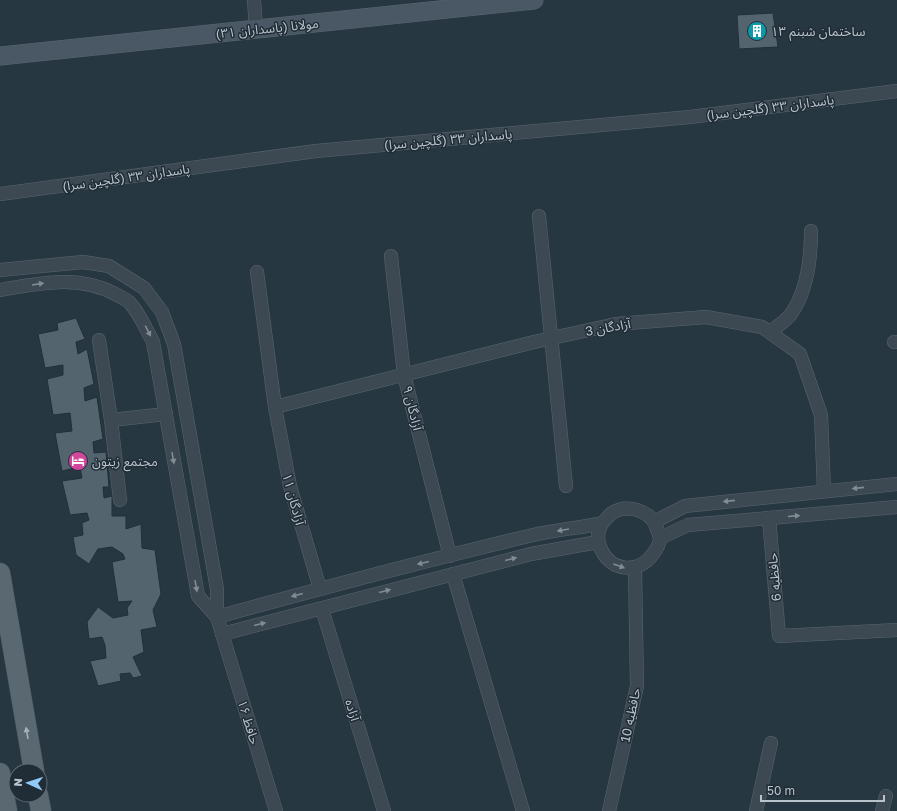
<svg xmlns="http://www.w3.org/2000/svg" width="897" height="811" font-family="'Golos Text','Noto Sans Arabic',sans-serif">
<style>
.building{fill:#53646f;stroke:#222f39}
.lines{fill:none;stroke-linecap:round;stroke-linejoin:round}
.street-casing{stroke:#5a666f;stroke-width:14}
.secondary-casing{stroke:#5a666f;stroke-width:19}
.primary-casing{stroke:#48545e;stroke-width:21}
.street{stroke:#3c4852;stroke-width:13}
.secondary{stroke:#4a5865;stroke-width:18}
.primary{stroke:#5a6872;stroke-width:20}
.oneway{fill:#818c95}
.oneway2{fill:#a6b1ba}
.labels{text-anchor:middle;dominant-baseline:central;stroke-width:3;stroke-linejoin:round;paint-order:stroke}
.street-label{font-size:13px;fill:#b9c3cc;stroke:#202d37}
.poi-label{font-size:13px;fill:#b9c3cc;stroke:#202d37;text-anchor:start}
</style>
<rect width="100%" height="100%" fill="#273742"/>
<g class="building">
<path d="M773 13 778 47 739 49 737 15Z"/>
<path d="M76 318 85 339 76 342 78 354 87 349 94 384 84 388 85 401 97 397 103 439 93 442 94 453 106 452 109 487H103L104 498 112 496V516H126V529L141 524 142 548 155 550 161 594 153 610 157 627 141 630 144 652 133 657 142 676 133 678 130 673 120 674 121 681 98 686 90 661 106 658 105 645 102 637 89 639 87 622 98 607 113 618 128 615 127 608 132 601 118 602 112 562 125 559 123 554 112 547 98 549 89 564 76 555 73 537 83 535 82 523 89 520 87 513 70 515 62 481 82 478 80 467 62 471 55 433 72 431 70 413 53 415 47 379 63 375V365L45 368 38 334 58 330 57 323Z"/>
</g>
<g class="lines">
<g class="street-casing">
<g id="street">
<path d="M254 0 256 29"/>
<path d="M0 194 316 151 690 117 897 91"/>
<path d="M539 216 566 486"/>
<path d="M391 256 404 375 450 556"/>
<path d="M0 270 83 262 109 266 144 288 162 312 174 344 217 589V617L198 596 153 342C146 329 140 314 130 303 126 299 121 297 117 295 80 274 40 283 0 290"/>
<path d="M257 272 275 407 290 486 320 589"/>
<path d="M770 332C776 327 786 321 791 314 807 291 811 258 811 231"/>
<path d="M99 340 111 420"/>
<path d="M894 342H897"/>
<path d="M275 407 534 342 616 324 706 317 762 327 800 354 821 415 824 491"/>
<path d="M120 500 111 420 166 414"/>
<path d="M769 518 779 636 897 630"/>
<path d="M654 522 685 506 897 484"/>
<path d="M660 538 688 525 897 507"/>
<path d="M453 574 523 811"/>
<path d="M322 609 384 811"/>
<path d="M222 634 531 554 598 542"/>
<path d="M276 811 217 617C322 588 427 560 533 535 555 530 577 528 599 524 605 523 607 516 612 513 627 503 650 511 656 526 657 530 659 534 660 538 660 543 656 550 653 554 639 574 611 572 601 549 597 540 597 533 602 523"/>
<path d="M609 811 637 686 635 569"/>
<path d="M756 811 771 743"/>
<path d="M882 811 886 796"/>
</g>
</g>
<g class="secondary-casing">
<path id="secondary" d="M0 56 534 0"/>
</g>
<g class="primary-casing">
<g id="primary">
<path d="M0 573 34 771"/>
<path d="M0 773 7 811"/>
<path d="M38 795 41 811"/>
</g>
</g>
<use href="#street" class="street"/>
<use href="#secondary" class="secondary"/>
<use href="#primary" class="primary"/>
</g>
<defs><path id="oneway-solid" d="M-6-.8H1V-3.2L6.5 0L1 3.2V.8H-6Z"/></defs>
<g class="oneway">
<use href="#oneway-solid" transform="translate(38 284) rotate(-9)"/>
<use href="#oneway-solid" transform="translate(148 331) rotate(63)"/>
<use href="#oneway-solid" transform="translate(173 458) rotate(80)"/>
<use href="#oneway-solid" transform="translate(858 488) rotate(174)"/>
<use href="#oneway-solid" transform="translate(729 501) rotate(174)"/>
<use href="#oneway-solid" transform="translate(794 516) rotate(-5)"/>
<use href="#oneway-solid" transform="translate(563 530) rotate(170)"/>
<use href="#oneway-solid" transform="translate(511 559) rotate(-15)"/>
<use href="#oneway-solid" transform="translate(423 563) rotate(166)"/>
<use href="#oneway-solid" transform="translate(619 566) rotate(20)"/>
<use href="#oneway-solid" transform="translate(196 586) rotate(80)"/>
<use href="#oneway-solid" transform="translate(385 591) rotate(-15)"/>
<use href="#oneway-solid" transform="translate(297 595) rotate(165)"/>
<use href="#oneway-solid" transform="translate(260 624) rotate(-14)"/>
</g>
<use class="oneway2" href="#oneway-solid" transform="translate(27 733) rotate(-100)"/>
<defs>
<g id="building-disc" transform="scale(1)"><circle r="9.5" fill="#0f9aa8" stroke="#202d37"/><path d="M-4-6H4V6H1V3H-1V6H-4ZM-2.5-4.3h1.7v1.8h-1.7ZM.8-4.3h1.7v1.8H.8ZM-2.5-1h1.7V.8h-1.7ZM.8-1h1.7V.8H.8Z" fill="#fff"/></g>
<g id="hotel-disc" transform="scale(1)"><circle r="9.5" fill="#d1479c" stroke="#202d37"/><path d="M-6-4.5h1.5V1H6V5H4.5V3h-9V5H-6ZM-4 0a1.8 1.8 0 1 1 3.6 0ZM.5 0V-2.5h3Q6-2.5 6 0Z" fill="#fff"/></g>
</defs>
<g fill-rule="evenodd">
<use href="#building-disc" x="757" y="31"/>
<use href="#hotel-disc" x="78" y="461"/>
</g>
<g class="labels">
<g class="street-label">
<text transform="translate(267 28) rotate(-6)">مولانا (پاسداران ۳۱)</text>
<text transform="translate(770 107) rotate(-7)">پاسداران ۳۳ (گلچین سرا)</text>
<text transform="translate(448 139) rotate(-5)">پاسداران ۳۳ (گلچین سرا)</text>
<text transform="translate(126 177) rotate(-8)">پاسداران ۳۳ (گلچین سرا)</text>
<text transform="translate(608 327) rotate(-10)">آزادگان 3</text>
<text transform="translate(413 408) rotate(76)">آزادگان ۹</text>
<text transform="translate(294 499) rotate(75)">آزادگان ۱۱</text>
<text transform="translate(774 577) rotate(-95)">حافظیه 6</text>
<text transform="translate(353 710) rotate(73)">آزاده</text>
<text transform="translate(630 715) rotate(-78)">حافظیه 10</text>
<text transform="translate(249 722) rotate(73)">حافظ ۱۶</text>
</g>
<g class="poi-label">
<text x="771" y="31">ساختمان شبنم ۱۳</text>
<text x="92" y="461">مجتمع زیتون</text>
</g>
</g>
<g transform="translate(28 783) rotate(273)"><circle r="19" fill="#202d37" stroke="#5d6973"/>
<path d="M0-3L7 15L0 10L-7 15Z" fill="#93c9f6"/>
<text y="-6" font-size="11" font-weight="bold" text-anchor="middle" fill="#b9c3cc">N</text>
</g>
<path d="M761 795v6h123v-6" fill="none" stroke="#b9c3cc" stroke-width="2"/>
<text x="767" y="795" font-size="12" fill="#b9c3cc" stroke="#202d37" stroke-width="3" paint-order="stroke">50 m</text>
</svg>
